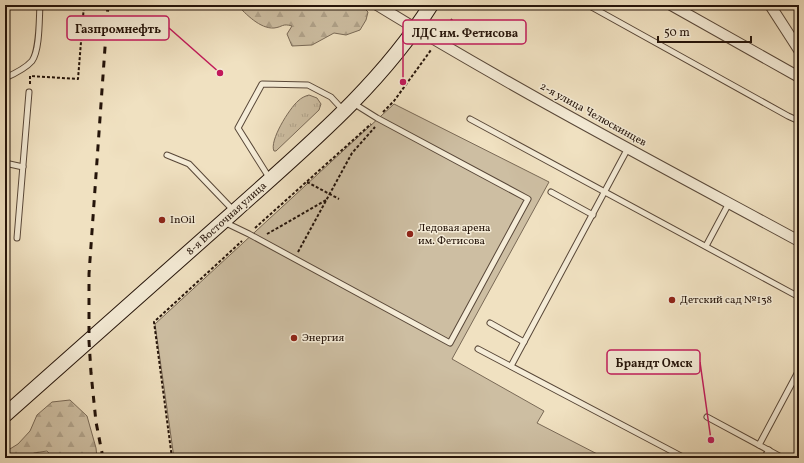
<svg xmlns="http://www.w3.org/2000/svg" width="804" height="463" font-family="Vollkorn,serif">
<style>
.grass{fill:url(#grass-tufts);stroke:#796956}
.forest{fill:url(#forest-firs);stroke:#796956}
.pitch{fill:#cdbea2;stroke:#796956}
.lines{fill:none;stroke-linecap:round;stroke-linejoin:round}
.service-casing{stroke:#584738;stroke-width:7}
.minor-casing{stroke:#584738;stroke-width:12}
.secondary-casing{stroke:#25140a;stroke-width:16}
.path{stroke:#25140a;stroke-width:2;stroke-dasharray:3 2;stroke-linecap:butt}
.service{stroke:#f5ecd7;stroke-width:5}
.minor{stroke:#f5ecd7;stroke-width:10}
.secondary{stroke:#f5ecd7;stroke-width:14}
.rail{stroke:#25140a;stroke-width:3;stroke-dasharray:7 7;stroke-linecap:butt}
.poi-dot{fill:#8f2418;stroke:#f5ecd7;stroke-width:1.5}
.labels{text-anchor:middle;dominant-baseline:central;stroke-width:3;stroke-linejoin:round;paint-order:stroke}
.street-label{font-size:11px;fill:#25140a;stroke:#f5ecd7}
.poi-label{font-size:11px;fill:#25140a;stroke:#f5ecd7;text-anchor:start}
.leader{fill:none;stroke:#c2185b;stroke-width:1.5}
.callout-dot{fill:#c2185b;stroke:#f5ecd7;stroke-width:1.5}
.callout{fill:#f5ecd7;stroke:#c2185b;stroke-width:1.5}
.callout-label{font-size:12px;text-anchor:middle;font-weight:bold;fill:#25140a}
</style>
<defs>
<pattern id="grass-tufts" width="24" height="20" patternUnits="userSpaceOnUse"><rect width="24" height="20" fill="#cdbea2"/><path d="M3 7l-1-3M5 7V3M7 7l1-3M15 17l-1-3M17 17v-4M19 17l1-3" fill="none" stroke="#b0a28a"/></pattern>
<pattern id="forest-firs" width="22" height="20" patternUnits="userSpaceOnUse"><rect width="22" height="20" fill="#cdbea2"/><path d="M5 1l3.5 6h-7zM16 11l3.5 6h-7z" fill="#b0a28a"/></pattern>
</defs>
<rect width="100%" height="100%" fill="#f0e1c1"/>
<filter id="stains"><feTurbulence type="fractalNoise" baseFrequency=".005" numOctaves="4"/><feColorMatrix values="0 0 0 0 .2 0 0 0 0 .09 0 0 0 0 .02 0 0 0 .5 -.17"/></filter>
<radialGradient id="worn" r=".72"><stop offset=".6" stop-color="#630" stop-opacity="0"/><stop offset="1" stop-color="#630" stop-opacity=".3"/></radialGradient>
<path class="grass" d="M309 95 317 98 321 104 319 110 276 151H274C269 141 289 109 298 101 301 98 305 96 309 95Z"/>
<g class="forest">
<path d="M237 5H361L368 12 366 20 360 30 346 35 334 33 312 45 292 46 287 34 292 26C282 23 283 27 274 28 260 29 246 14 237 5Z"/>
<path d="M70 400 87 416 96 448 97 458H53L47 451 34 453 26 458H5V452L18 444 30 431 37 415 52 402Z"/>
</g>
<path class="pitch" d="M394 104 549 182 452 359 544 411 537 423 605 458H174L155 324Z"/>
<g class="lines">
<g class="service-casing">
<g id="service">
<path d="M588 5 788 116 799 121"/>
<path d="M5 78C14 74 25 69 32 61 40 50 39 19 40 5"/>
<path d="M470 119 799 297"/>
<path d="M167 155 189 164 234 211"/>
<path d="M5 163 23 167"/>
<path d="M270 179 238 128 262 84 308 85 331 97 343 110"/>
<path d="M551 192 593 215"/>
<path d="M224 222 249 234 450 343 528 199 377 118 353 103"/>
<path d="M17 238 29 92"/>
<path d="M706 246 729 203"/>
<path d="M490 323 524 342"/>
<path d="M478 349 681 456 682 458"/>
<path d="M511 366 628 148"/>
<path d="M707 417 783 458"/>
<path d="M759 445 799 370"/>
<path d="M764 458 769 450"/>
</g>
</g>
<g class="minor-casing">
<g id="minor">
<path d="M377 5C514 89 657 164 799 241"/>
<path d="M671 5 799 77"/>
<path d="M770 5 799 50"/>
</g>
</g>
<g class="secondary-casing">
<path id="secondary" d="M5 415C82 347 159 279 236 210 306 147 380 86 431 5"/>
</g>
<g class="path">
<path d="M443 33 452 19"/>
<path d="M30 84V76L78 79 84 5"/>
<path d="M383 112 394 101 431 50"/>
<path d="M307 182 339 199"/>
<path d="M255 228 371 124"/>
<path d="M267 234 326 200"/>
<path d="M298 252 352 153 375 127"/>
<path d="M172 458 154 322 242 241"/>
</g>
<use href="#service" class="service"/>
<use href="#minor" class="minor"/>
<use href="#secondary" class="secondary"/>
<path class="rail" d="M103 458 96 422 91 373 89 341V274L108 5"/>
</g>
<g class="poi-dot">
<circle cx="162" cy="220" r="4"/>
<circle cx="410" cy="234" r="4"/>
<circle cx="672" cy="300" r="4"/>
<circle cx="294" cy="338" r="4"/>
</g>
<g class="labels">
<g class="street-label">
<text transform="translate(593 115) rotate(29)">2-я улица Челюскинцев</text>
<text transform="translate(227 219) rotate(-42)">8-я Восточная улица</text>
</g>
<g class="poi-label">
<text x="170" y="220">InOil</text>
<text x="418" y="228">Ледовая арена<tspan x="418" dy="13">им. Фетисова</tspan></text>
<text x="680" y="300">Детский сад №138</text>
<text x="302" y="338">Энергия</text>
</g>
</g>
<path class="leader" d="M220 73L169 28M403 82L403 32M711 440L700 362"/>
<g class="callout-dot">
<circle cx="220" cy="73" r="4"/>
<circle cx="403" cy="82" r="4"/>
<circle cx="711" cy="440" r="4"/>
</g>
<g class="callout">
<rect x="67" y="16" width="102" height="24" rx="4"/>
<rect x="403" y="20" width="123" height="24" rx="4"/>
<rect x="607" y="350" width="93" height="24" rx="4"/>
</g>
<g class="callout-label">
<text x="118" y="33">Газпромнефть</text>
<text x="465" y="37">ЛДС им. Фетисова</text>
<text x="654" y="367">Брандт Омск</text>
</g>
<rect width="804" height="463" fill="none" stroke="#f0e1c1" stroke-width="20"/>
<rect x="6" y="6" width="792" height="451" fill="none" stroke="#25140a" stroke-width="2"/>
<rect x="10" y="10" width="784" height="443" fill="none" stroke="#25140a"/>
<path d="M658 36v6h93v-6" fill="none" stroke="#25140a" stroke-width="2"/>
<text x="664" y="36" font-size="12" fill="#25140a" stroke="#f5ecd7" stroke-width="3" paint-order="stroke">50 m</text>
<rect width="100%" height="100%" filter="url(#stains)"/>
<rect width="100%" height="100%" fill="url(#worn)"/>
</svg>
